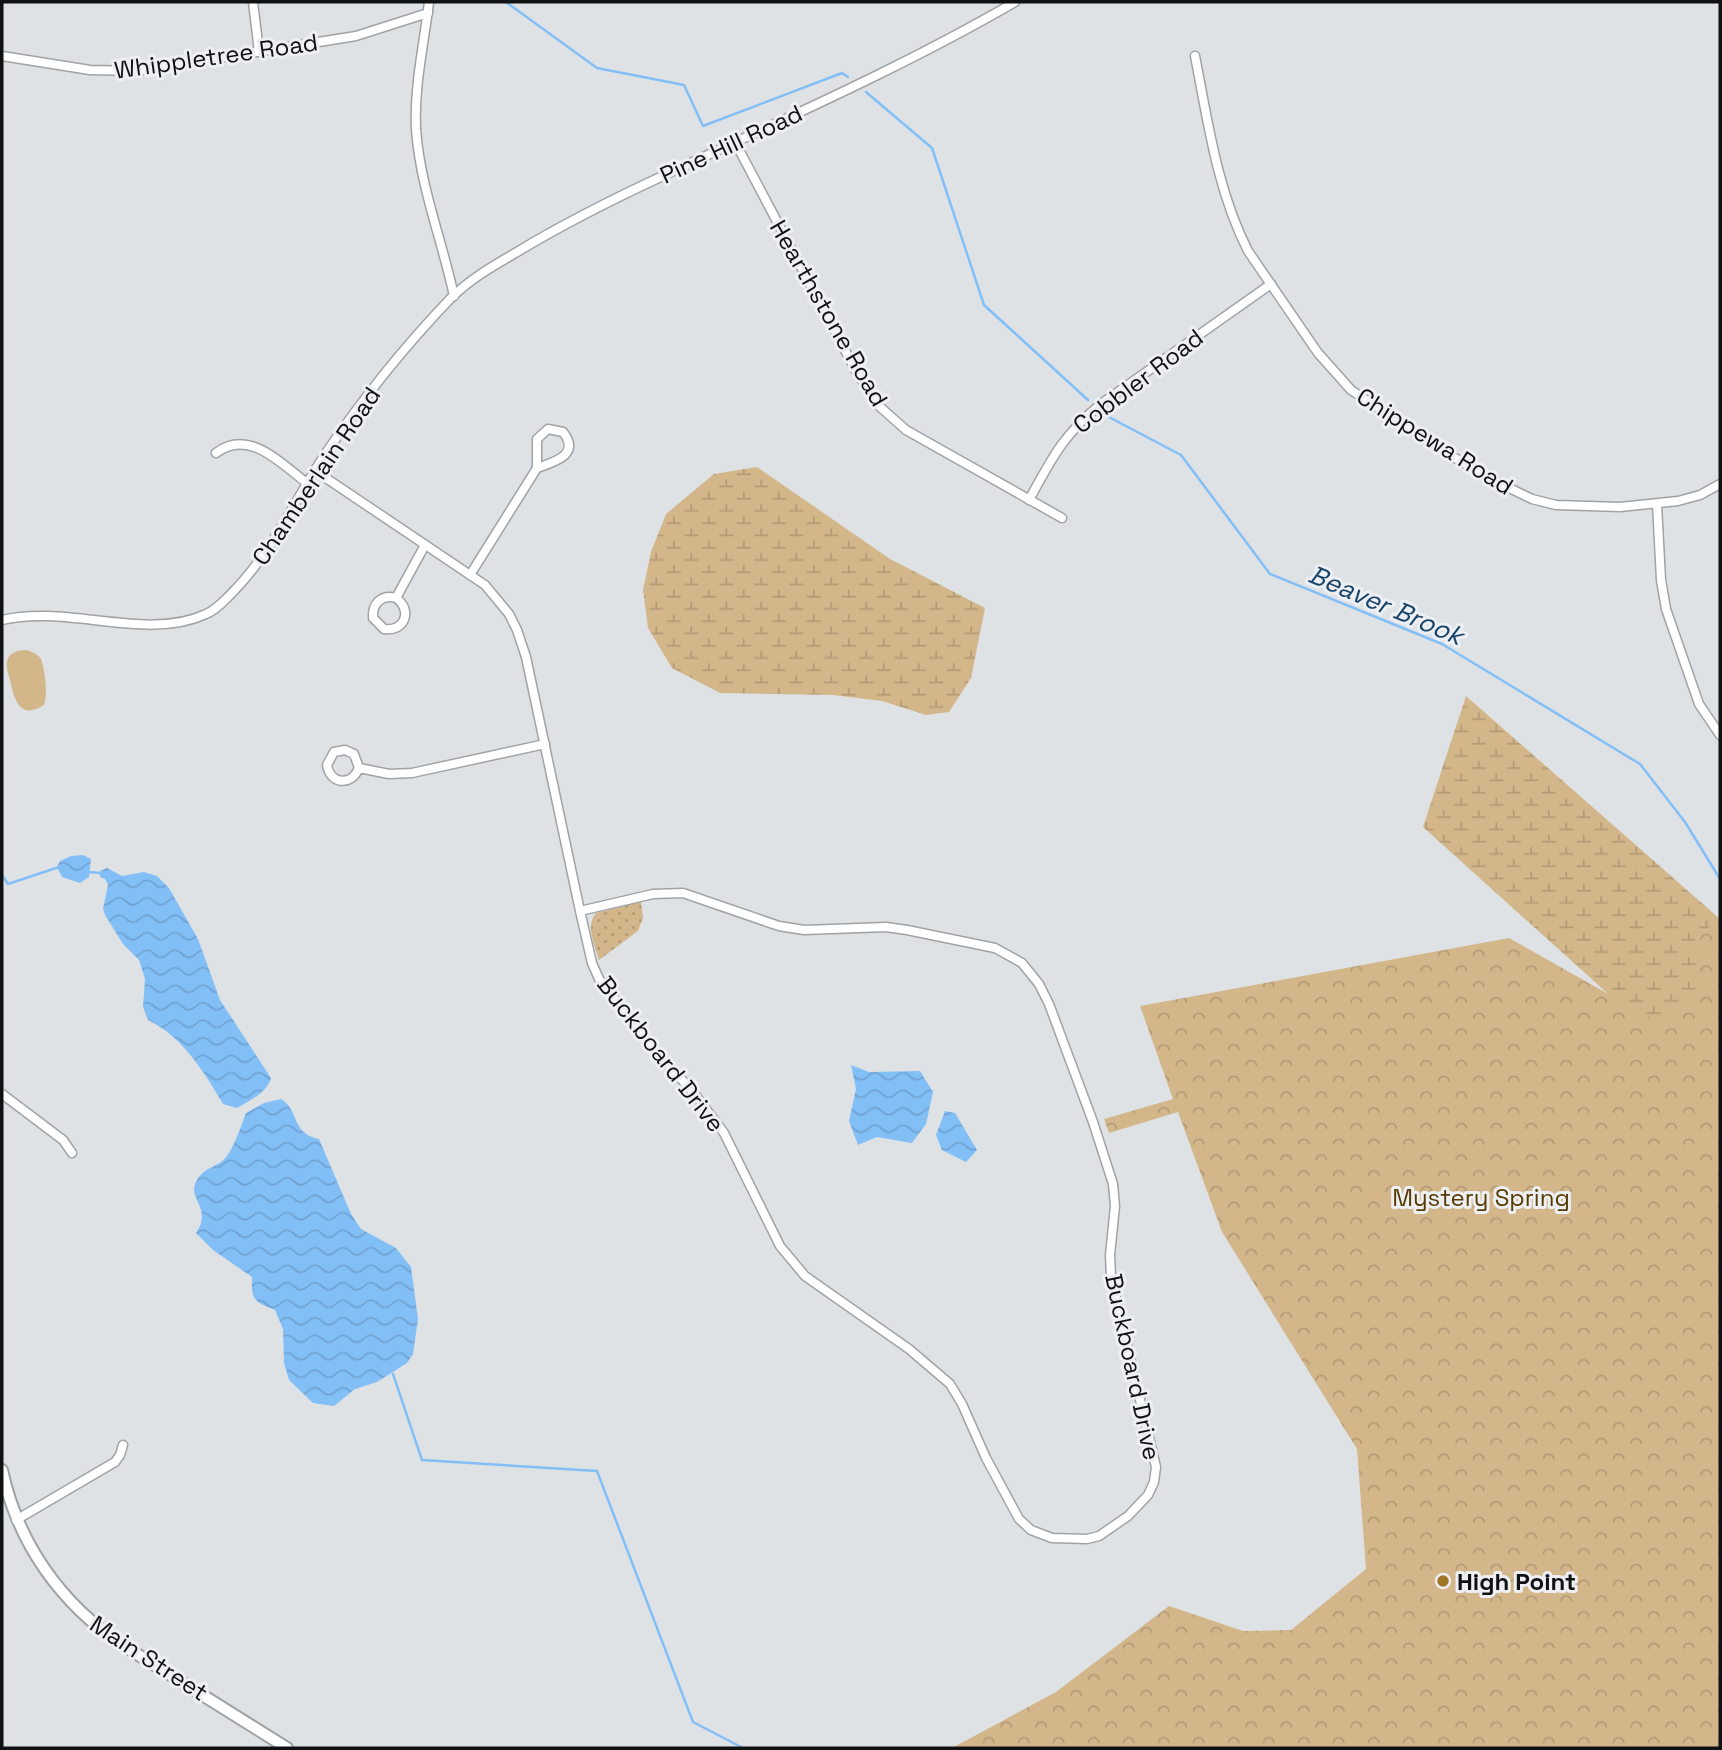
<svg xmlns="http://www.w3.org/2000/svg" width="1722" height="1750" font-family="'Space Grotesk',sans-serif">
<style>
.grass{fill:url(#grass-dots)}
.wetland{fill:url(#wetland-marsh)}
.park{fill:url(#park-crowns)}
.pitch{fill:#d3b68a}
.water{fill:url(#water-waves)}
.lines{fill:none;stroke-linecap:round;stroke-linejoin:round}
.stream{stroke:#83bff7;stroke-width:2.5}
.street-casing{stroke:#a0a3a6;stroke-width:11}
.secondary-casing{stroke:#a0a3a6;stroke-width:14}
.street{stroke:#fff;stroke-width:8}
.secondary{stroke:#fff;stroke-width:10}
.poi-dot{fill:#a17526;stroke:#eceff3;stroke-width:2.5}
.labels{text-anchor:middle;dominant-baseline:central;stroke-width:6;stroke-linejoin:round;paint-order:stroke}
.street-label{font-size:24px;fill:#101112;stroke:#eceff3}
.park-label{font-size:24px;fill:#583b00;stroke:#eceff3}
.poi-label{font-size:24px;font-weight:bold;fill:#101112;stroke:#eceff3;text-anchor:start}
.water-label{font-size:26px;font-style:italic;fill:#194469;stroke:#eceff3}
</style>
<defs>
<pattern id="grass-dots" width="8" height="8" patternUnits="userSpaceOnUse" patternTransform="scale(1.75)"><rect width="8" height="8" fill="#d3b68a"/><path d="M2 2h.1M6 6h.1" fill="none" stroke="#b49b76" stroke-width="1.8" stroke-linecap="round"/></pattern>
<pattern id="wetland-marsh" width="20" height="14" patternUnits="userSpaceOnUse" patternTransform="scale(1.75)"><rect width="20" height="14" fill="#d3b68a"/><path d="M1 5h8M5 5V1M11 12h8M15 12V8" fill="none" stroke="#b49b76"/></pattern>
<pattern id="park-crowns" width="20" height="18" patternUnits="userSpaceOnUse" patternTransform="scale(1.75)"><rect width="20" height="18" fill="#d3b68a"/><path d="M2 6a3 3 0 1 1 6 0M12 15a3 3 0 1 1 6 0" fill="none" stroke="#b49b76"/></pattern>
<pattern id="water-waves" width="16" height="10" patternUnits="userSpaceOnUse" patternTransform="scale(1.75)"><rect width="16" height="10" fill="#83bff7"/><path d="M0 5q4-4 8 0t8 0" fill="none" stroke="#70a3d3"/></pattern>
</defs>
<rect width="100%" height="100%" fill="#dee2e5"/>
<path class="grass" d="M641 902 643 918 638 931 599 960C595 945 585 926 596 913Z"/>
<g class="wetland">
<path d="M757 467 890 559 985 608 971 678 949 712 926 715 882 701 833 695 720 693 672 668 648 628 643 590 651 552 666 514 714 474Z"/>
<path d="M1466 696 1720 919V1292L1708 1084 1423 827Z"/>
</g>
<path class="park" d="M1720 919V1748H952L1056 1692 1169 1606 1243 1631 1291 1630 1366 1569 1357 1449 1222 1232 1178 1112 1109 1133 1104 1119 1173 1099 1140 1006 1509 938 1658 1022 1698 987 1695 938Z"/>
<path class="pitch" d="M27 650C32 652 38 654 41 659 45 669 48 696 44 705 19 721 14 698 10 680 8 673 5 664 8 658 12 651 20 650 27 650Z"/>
<g class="water">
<path d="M83 855 91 859 89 877 80 883 62 877 57 867 60 861 71 856Z"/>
<path d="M107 868 122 876 144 872 157 876 169 888 198 939 220 1000 271 1078C267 1093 250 1100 237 1108L223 1104C205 1073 182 1036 148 1020L143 1007 145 979 139 960 123 944 105 915 103 909 108 885 105 879 100 877V871Z"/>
<path d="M851 1065 869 1072 920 1071 933 1092 926 1124 912 1143 877 1137 858 1145 849 1121 856 1089Z"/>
<path d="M281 1099C300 1110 290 1133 319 1139L351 1214 361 1229 396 1248 411 1267 418 1319 413 1354 407 1363 377 1382 355 1389 334 1406 313 1403 289 1380 284 1363 283 1329 275 1310C254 1302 251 1300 252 1277L213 1250 196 1233C213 1208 187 1199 196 1182 201 1170 212 1168 221 1162 232 1155 241 1126 246 1113L264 1103Z"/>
<path d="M945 1111 955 1113 977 1150 966 1162 942 1150 936 1135Z"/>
</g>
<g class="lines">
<g class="stream">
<path d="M506 2 597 68 684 85 703 126 842 73 848 77"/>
<path d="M866 92 932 148 984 305 1088 400"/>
<path d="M1105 415 1181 455 1270 574 1442 644 1640 764 1685 822 1720 879"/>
<path d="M89 872 100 873"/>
<path d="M2 875 8 884 56 868H61"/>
<path d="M393 1374 422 1460 597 1471 693 1722 743 1748"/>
</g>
<g class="street-casing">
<g id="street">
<path d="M253 2 259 52"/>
<path d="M429 2C424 44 414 86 416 129 420 186 442 240 454 296"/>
<path d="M2 56 90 70 138 71 356 36 428 13"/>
<path d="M1195 56C1208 122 1217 190 1248 251L1318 353 1351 390 1448 454 1501 484 1532 499 1556 505 1620 507 1678 501 1700 495 1720 484"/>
<path d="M735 142 857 373 879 406 906 430 1062 518"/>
<path d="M216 453C249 428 280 463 307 483"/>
<path d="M314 470 485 585 509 614 517 630 526 657 580 911 653 894 683 893 779 926 804 930 886 927 907 930 995 948 1022 963 1039 984 1049 1004 1093 1122 1113 1184 1115 1206 1110 1255 1111 1277 1156 1467 1154 1482 1148 1495 1128 1516 1099 1536 1087 1539 1052 1538 1031 1530 1019 1519 986 1458 962 1404 950 1384 909 1349 805 1276 780 1246 724 1133 693 1092 651 1046 599 979 592 963 580 911"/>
<path d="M1029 500C1052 458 1063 435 1101 404L1271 284"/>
<path d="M1657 504 1661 580 1666 609 1699 704 1720 735"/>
<path d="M470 575 537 468V439L548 429 563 432C581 455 554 462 537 468"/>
<path d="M396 598C413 610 405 632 384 629L373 618C372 603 382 594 396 598L425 545"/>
<path d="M2 620C68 604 146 642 206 614 216 610 223 602 230 595 274 551 294 500 328 450 364 397 406 345 450 299 470 279 493 266 517 252 565 223 615 198 667 174 784 119 903 67 1015 2"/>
<path d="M359 768C351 787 330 784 327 765L334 752 345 750 354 754 359 768 389 774 412 773 545 744"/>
<path d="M2 1094 63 1140 72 1153"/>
<path d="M16 1520 115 1462 120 1455 123 1445"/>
</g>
</g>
<g class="secondary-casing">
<path id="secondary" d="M2 1470C18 1544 61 1604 124 1646L287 1748"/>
</g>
<use href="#street" class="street"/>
<use href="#secondary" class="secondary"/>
</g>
<circle class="poi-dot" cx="1443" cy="1581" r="7"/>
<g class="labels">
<g class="street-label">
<text transform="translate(216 56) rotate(-8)">Whippletree Road</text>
<text transform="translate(731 144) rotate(-25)">Pine Hill Road</text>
<text transform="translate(829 313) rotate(60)">Hearthstone Road</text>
<text transform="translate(1138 381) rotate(-37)">Cobbler Road</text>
<text transform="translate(1435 441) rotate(32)">Chippewa Road</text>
<text transform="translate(316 476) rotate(-56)">Chamberlain Road</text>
<text transform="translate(661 1054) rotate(52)">Buckboard Drive</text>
<text transform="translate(1133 1367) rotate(78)">Buckboard Drive</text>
<text transform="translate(149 1658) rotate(33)">Main Street</text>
</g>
<g class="park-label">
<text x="1481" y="1197">Mystery Spring</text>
</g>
<g class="poi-label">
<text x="1457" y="1581">High Point</text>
</g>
<g class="water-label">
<text transform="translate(1386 605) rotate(23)">Beaver Brook</text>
</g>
</g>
<rect width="1722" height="1750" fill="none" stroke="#101112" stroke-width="7"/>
</svg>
